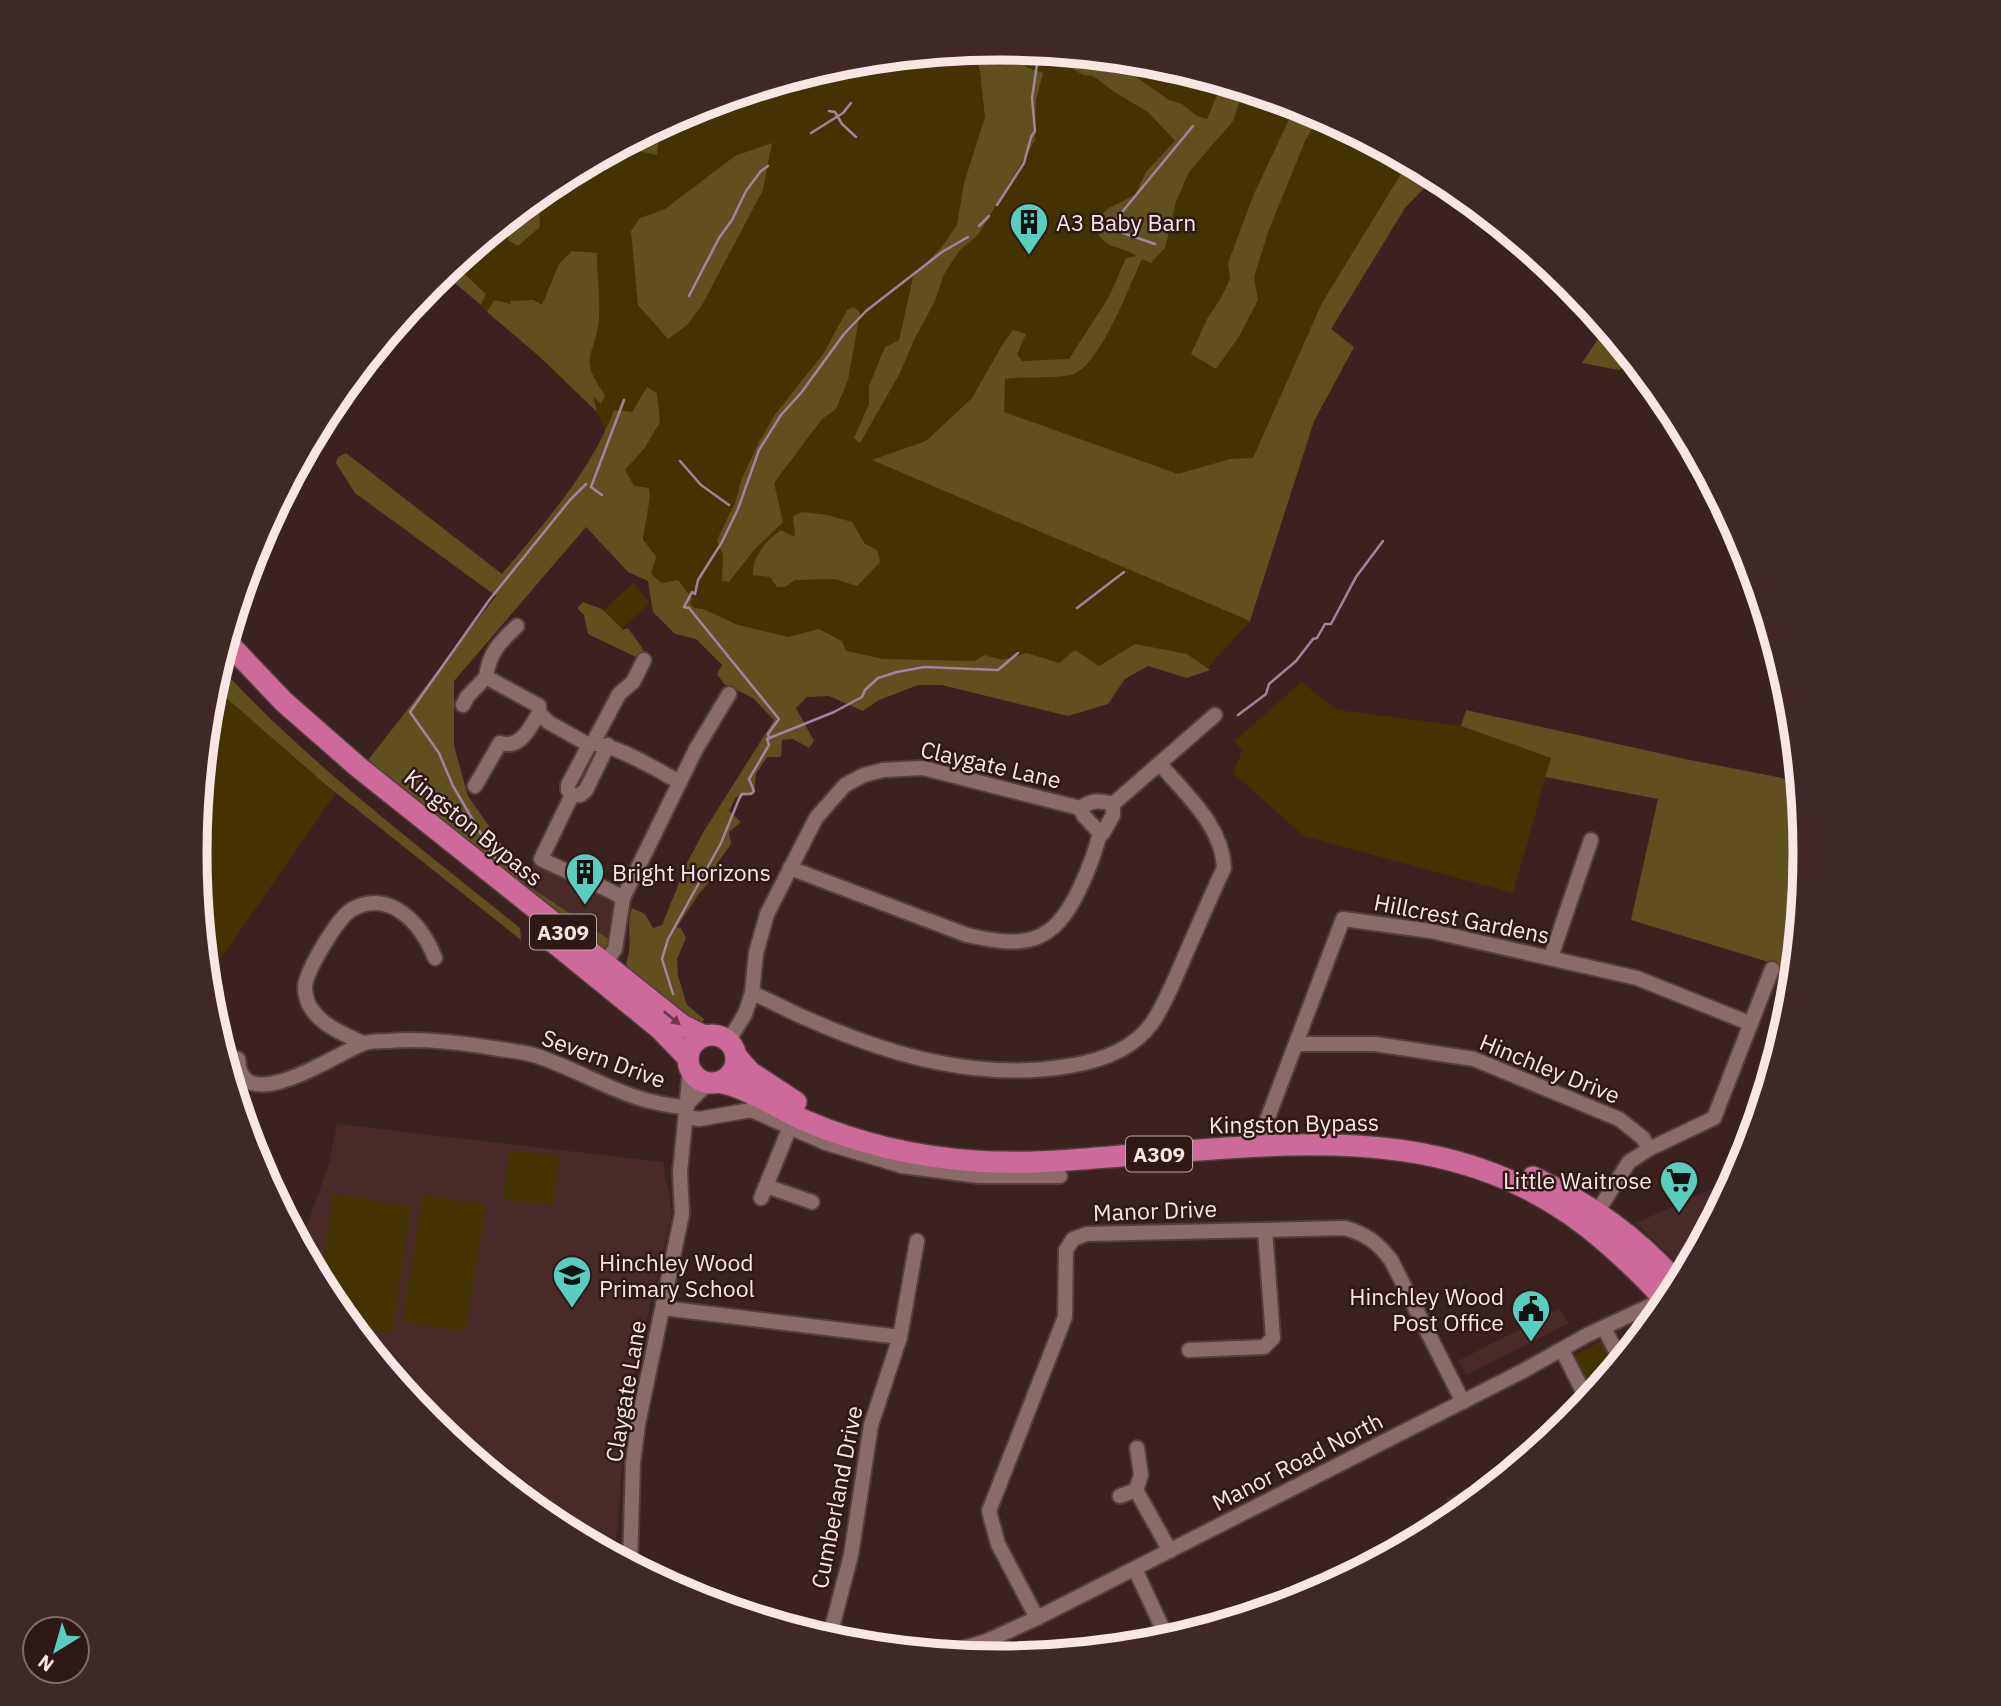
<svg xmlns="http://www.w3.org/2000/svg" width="2001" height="1706" font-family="'IBM Plex Sans',sans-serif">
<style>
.built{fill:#4a2a28}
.green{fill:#443301}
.forest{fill:#624f20}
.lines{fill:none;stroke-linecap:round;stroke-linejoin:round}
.stream{stroke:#a0859f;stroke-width:2.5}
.minor-casing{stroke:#553f3e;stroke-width:18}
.highway-casing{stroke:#553f3e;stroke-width:24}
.minor{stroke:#8a6b69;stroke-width:14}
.highway{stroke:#ce6a99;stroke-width:21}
.oneway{fill:#6f394b}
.labels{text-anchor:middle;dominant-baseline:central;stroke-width:5;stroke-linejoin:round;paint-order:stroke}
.shield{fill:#301817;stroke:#bca8a6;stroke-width:2}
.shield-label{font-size:21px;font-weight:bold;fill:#f8e6e4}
.poi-label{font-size:23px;fill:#f8e6e4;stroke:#301817;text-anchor:start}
.street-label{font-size:23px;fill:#f8e6e4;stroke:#301817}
.rim{fill:none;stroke:#f8e6e4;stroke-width:9}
</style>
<rect width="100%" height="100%" fill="#3b2220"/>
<g class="built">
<path d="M534 861 567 878 618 900 608 928 610 940 524 883Z"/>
<path d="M337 1124 663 1162 672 1213 634 1374 625 1427 615 1556 553 1523 430 1422 330 1300 300 1244 329 1164Z"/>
<path d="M1721 1185 1728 1194 1690 1264 1674 1260 1636 1223Z"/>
<path d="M1559 1309 1569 1323 1466 1375 1458 1361Z"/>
<path d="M1514 1469 1455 1517 1446 1498Z"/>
</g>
<g class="green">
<path d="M1001 47 1158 63 1309 109 1406 160 1404 169 1331 329 1354 347 1314 421 1250 621 1204 672 1154 650 1080 711 923 665 873 690 697 611 651 575 643 528 597 412 539 356 487 312 481 305 486 294 454 264 553 183 693 108 844 63Z"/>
<path d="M633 583 650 603 621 629 604 610Z"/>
<path d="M1301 682 1338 710 1461 726 1551 758 1513 893 1304 836 1233 773 1242 751 1235 741Z"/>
<path d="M213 685 336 793 217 964 205 959 195 853 210 695Z"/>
<path d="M509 1150 560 1155 553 1205 503 1199Z"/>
<path d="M333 1194 411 1206 392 1334 353 1328 330 1300 320 1281Z"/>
<path d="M423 1195 486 1205 465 1332 402 1321Z"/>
<path d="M1603 1340 1617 1366 1591 1398 1570 1358Z"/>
</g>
<g class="forest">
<path d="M1001 47 1014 49 1026 67 1043 73 1036 100 1035 140 978 235 960 250 944 274 935 301 914 340 900 373 860 443 854 438 869 404V386L885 347 899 340 913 277 941 248 957 225 964 183 985 117 980 71 975 50Z"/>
<path d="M1053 52 1109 58 1169 100 1182 104 1197 116 1207 119 1222 84 1244 89 1233 121 1189 172 1176 202 1165 248 1151 263 1142 259C1129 286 1099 370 1070 375 1049 379 1026 376 1005 379L1004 412 1178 474 1230 459 1253 458 1322 303 1404 169 1406 160 1436 176 1405 208 1331 329 1354 347 1314 421 1250 621 872 460 926 441 972 398 1004 342 1013 330 1026 334 1017 354 1022 361 1069 359 1109 297 1126 258 1137 256C1116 243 1100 251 1094 221L1109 208 1135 195 1146 172 1175 141 1148 112 1116 93 1093 76 1083 75 1059 61Z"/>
<path d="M1296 105 1321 115 1306 139 1268 232 1254 277 1258 300 1240 335 1216 369 1191 354 1207 319 1221 298 1230 279 1228 263 1254 194Z"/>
<path d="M664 124 660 128 657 155 635 150 629 142Z"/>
<path d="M772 143 763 190 702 305 687 325 668 339 638 305 631 231 640 218 665 209 735 156Z"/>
<path d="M585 166 546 205H526L553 183Z"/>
<path d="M525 206 539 208 540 227 518 246 509 241 503 224Z"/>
<path d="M572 251 597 253C597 275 600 297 599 319 595 358 577 356 605 395L601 404 593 396 597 412 539 356 487 312 494 300 511 304 510 301 533 300 542 305 559 264Z"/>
<path d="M454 264 486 294 481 305 443 273Z"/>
<path d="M854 307 860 313 848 380 836 409 822 419 774 483 783 522 754 550 729 582 722 581 723 555 717 540 735 503 742 478 759 442 776 413 824 353 847 310Z"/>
<path d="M1606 327 1634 361 1619 370 1582 363Z"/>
<path d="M647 387 657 393 660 422 644 449 625 470 634 486 649 488 650 496 643 539 656 557 651 574 662 583 678 580 692 598 690 604 694 608 703 609 738 625 788 637 819 629 842 641 846 651 883 659 975 661 984 655 1002 660 1027 653 1059 663 1075 650 1099 666 1135 644 1187 654 1210 670 1187 678 1148 666 1125 679 1108 704 1068 716 942 685H918L879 700 863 711 829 696 807 697 796 708 814 741 809 748 793 739 782 740 781 757H767L756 774 754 794 736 797 729 811 741 822 729 832 731 844 718 862 710 881 698 895 677 927 681 928 686 938 677 959 678 976 687 1005 704 1019 700 1026 631 973 626 963C634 942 625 928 632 908L645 914 653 928 662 925 688 861 704 831 774 720 753 698 724 684 717 674 722 665 696 639 675 634 653 612 648 581 628 572 586 527 454 681V746L468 796 525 878 524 883 610 940 609 947 605 952 365 764 496 596 355 493 336 463 338 457 346 453 502 574C544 523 591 472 614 410L632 412Z"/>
<path d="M802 512 827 515 852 522 865 544 877 550 880 562 857 586 835 579 795 580 785 587H777L770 577 753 575C753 555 765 542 781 530L795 537 793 516Z"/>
<path d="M583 602 602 609 623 630 628 628 647 655 640 659 588 634 584 615 577 608Z"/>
<path d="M219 666C309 764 416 844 520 928L521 940 325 784 222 694 213 685Z"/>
<path d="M1466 710 1685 759 1782 778 1800 786 1806 853 1795 970 1631 920 1658 799 1545 777 1551 758 1461 726Z"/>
</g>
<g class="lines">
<g class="stream">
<path d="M829 111 835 112 842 124 856 137"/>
<path d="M811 133 843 113 851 103"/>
<path d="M997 205 1024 163 1031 137 1035 131 1032 98 1039 51"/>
<path d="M979 226 989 216"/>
<path d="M1155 244 1123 233 1113 223 1193 126"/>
<path d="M689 296 719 238 732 220 746 191 761 171 768 166"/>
<path d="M680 461 701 485 729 505"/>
<path d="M602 495 591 487 624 400"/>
<path d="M1077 608 1124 572"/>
<path d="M1238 715 1266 694 1269 684 1296 661 1313 639 1317 638 1325 624H1331L1356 577 1383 541"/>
<path d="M769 738 768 734 779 719 689 608 684 607 692 592 695 594 698 580 722 542 738 509 759 450 781 415 801 393 844 334 866 311 942 252 968 237"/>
<path d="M498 863 453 786 439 753 410 712 490 599 570 500 586 484"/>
<path d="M1793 936 1800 920"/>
<path d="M673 994 662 959 668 939 721 843 739 799 742 794H751L754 791 749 779 769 745 767 739 834 712 862 697 865 690 878 678 897 672 924 667 998 670 1018 653"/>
</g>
<g class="minor-casing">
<g id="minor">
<path d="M486 677C489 653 500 642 517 626"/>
<path d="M463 705 467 697 486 677 539 706V713"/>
<path d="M593 743 619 694 633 682 644 660"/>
<path d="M475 786 500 743C521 749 529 729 539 713L548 722 589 745C606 738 662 773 680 782"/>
<path d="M572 795 568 790V785L589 745"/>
<path d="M1113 804C1099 800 1092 800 1080 808L1084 816 1100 833H1103L1113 815V804L1215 715"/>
<path d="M790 868 967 935C1024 948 1052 946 1079 890 1088 871 1095 853 1100 833"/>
<path d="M623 898 696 749 729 694"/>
<path d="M1551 957 1591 840"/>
<path d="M601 968 615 949 623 898C596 882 568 873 541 859L572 795H580L586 790 608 745"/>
<path d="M752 993C772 1001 790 1012 810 1020 892 1056 979 1081 1069 1066 1100 1061 1133 1050 1152 1023 1164 1006 1172 985 1181 965 1195 933 1209 900 1224 868 1222 825 1186 795 1160 764"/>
<path d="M729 1040 745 1014 752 993 756 953 767 914 816 818 845 785 864 775 883 770 923 768 1080 808"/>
<path d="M363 1043C344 1034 322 1026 311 1008 307 1003 305 993 305 987 306 971 337 919 351 910 390 887 422 925 435 958"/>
<path d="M1297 1044H1375L1474 1059 1619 1119 1643 1138 1649 1149"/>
<path d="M238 1059C240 1120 336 1054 362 1044 369 1041 380 1041 388 1041 425 1038 463 1043 500 1049 512 1051 525 1052 537 1056 590 1074 629 1104 687 1107"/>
<path d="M688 1103 701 1090 711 1083"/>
<path d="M686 1117 699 1119 751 1110 826 1143 902 1166 979 1176H1060"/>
<path d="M1262 1133 1343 919 1431 931 1637 978 1749 1023"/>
<path d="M766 1186 812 1202"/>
<path d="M761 1198 790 1127"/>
<path d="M1592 1220 1629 1162 1649 1149 1714 1118 1772 969"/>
<path d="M663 1308 900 1337"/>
<path d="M1604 1328 1621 1361"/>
<path d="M1189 1350 1264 1347 1273 1338 1265 1230"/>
<path d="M1562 1350 1588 1401"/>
<path d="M1136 1490 1170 1551"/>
<path d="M1120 1496 1136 1490 1141 1475 1137 1448"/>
<path d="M630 1564 633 1463 638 1424 682 1214 680 1172 690 1070"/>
<path d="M1135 1569 1168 1640"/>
<path d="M1037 1618 998 1544 989 1511 1065 1317 1066 1250 1073 1239 1087 1234 1345 1228C1366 1234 1378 1243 1391 1260L1463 1402"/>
<path d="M829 1639 851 1555 871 1425 900 1337 917 1241"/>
<path d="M991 1639 1000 1659"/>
<path d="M982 1643 988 1658"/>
<path d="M947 1653 987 1641 1037 1618 1523 1371 1587 1335 1669 1297"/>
</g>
</g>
<g class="highway-casing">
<g id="highway">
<path d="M227 642 284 702 357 766 682 1025 704 1036"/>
<path d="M541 932 659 1028 688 1058"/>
<circle cx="712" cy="1059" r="24"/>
<path d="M737 1057 750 1072 796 1102"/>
<path d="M719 1082C751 1089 777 1108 806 1121 860 1144 917 1157 975 1161 1028 1165 1081 1159 1134 1155 1307 1142 1467 1120 1608 1244 1629 1263 1650 1282 1668 1304"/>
<path d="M1533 1177C1590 1204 1638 1237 1679 1285"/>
</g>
</g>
<use href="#minor" class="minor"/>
<use href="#highway" class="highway"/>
</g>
<defs><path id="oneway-solid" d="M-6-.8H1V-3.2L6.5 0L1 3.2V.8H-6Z" transform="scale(1.75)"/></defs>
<use class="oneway" href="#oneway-solid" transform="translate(672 1018) rotate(39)"/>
<defs>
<g id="building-pin" transform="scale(2.0125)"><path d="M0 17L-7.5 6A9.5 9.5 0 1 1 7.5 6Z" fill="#59cebe" stroke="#301817"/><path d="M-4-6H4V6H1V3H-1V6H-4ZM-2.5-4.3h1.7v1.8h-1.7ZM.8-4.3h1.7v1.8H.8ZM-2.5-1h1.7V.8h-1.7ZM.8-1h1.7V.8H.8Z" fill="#111"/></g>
<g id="supermarket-pin" transform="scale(2.0125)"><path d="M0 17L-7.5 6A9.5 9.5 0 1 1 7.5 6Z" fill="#59cebe" stroke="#301817"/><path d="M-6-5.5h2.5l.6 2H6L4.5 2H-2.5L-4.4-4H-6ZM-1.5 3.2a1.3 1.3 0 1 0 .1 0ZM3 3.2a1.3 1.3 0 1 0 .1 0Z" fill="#111"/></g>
<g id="school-pin" transform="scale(2.0125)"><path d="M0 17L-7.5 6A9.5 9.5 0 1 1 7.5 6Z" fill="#59cebe" stroke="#301817"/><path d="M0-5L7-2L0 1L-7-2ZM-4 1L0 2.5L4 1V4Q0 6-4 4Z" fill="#111"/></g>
<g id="civic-pin" transform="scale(2.0125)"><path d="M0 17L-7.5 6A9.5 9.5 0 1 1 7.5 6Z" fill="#59cebe" stroke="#301817"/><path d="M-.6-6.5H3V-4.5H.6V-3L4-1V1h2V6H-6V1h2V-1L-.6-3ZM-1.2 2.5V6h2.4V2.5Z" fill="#111"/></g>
</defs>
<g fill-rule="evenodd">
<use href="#building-pin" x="1029" y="222"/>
<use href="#building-pin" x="585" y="872"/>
<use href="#supermarket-pin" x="1679" y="1180"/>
<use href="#school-pin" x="572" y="1275"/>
<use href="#civic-pin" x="1531" y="1309"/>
</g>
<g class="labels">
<g class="shield">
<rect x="530" y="914.5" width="66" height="35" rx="5"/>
<rect x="1126" y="1136.5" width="66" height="35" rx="5"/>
</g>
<g class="shield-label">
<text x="563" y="932">A309</text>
<text x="1159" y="1154">A309</text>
</g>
<g class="poi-label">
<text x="1056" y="222">A3 Baby Barn</text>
<text x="612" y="872">Bright Horizons</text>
<text x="1652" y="1180" text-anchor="end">Little Waitrose</text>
<text x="599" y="1262">Hinchley Wood<tspan x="599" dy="26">Primary School</tspan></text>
<text x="1504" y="1296" text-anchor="end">Hinchley Wood<tspan x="1504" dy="26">Post Office</tspan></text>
</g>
<g class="street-label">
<text transform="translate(991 764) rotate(13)">Claygate Lane</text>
<text transform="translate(474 827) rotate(39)">Kingston Bypass</text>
<text transform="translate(1462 918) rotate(11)">Hillcrest Gardens</text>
<text transform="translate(604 1058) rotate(20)">Severn Drive</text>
<text transform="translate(1550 1068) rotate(22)">Hinchley Drive</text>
<text transform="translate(1294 1123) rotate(-1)">Kingston Bypass</text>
<text transform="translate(1155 1210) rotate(-2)">Manor Drive</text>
<text transform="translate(625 1391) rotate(-80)">Claygate Lane</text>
<text transform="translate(1297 1461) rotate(-27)">Manor Road North</text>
<text transform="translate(836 1497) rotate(-79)">Cumberland Drive</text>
</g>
</g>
<path d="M0 0H2001V1706H0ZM207 853a793 793 0 1 1 1586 0a793 793 0 1 1-1586 0Z" fill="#402827" fill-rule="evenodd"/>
<path class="rim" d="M207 853a793 793 0 1 1 1586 0a793 793 0 1 1-1586 0Z"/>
<g transform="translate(56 1650) rotate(217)"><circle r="33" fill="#301817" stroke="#806a69" stroke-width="2"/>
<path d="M0-5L12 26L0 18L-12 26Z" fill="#59cebe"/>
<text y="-10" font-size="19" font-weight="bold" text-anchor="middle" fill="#f8e6e4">N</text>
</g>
</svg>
